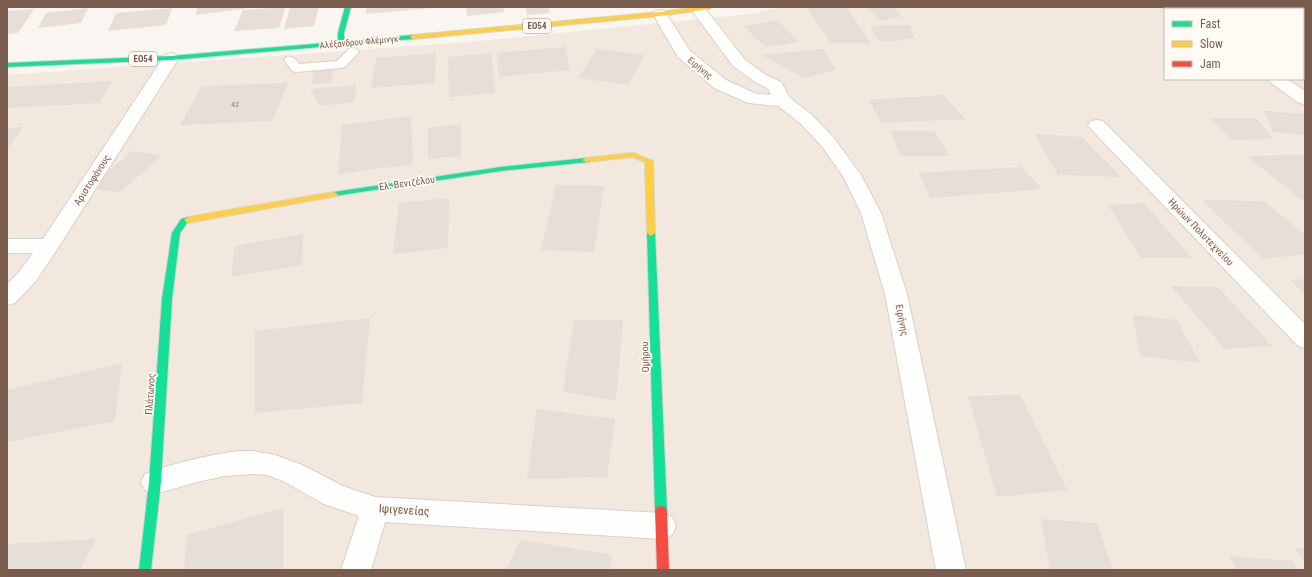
<svg xmlns="http://www.w3.org/2000/svg" width="1312" height="577" font-family="'Roboto Condensed',sans-serif">
<style>
.residential{fill:#f2e8de;fill-rule:evenodd}
.industrial{fill:#ede5e0}
.building{fill:#e6ded7}
.lines{fill:none;stroke-linecap:round;stroke-linejoin:round}
.lane-casing{stroke:#d7d1cb;stroke-width:2}
.street-casing{stroke:#d7d1cb;stroke-width:2}
.fast-casing{stroke:#d9d2cb;stroke-width:2}
.slow-casing{stroke:#d9d2cb;stroke-width:2}
.jam-casing{stroke:#d9d2cb;stroke-width:2}
.lane{fill:#fefefd;fill-rule:evenodd}
.street{fill:#fefefd;fill-rule:evenodd}
.fast{fill:#16e098;fill-rule:evenodd}
.slow{fill:#ffcf43;fill-rule:evenodd}
.jam{fill:#f24e42;fill-rule:evenodd}
.labels{text-anchor:middle;dominant-baseline:central;stroke-width:3.5;stroke-linejoin:round;paint-order:stroke}
.number-label{font-size:8px;fill:#977e72}
.shield{fill:#fffaf3;stroke:#a28b7f;stroke-width:1}
.shield-label{font-size:9px;font-weight:bold;fill:#7a5c4d}
.far-street-label{font-size:9px;fill:#7a5c4d;stroke:#fffaf3}
.street-label{font-size:10px;fill:#7a5c4d;stroke:#fffaf3}
.near-street-label{font-size:12px;fill:#7a5c4d;stroke:#fffaf3}
</style>
<rect width="100%" height="100%" fill="#f9f5f0"/>
<path class="residential" d="M783 7H1305V570H7V75L470 42 750 14ZM1165 9H1303V79H1165Z"/>
<path class="industrial" d="M1154 7H1294L1282 9H1165V14Z"/>
<g class="building">
<path d="M197 7H249V8L196 15Z"/>
<path d="M286 7 279 28 234 31 243 10Z"/>
<path d="M290 7H319L314 26 284 29Z"/>
<path d="M367 7H432V8L366 14Z"/>
<path d="M466 7H503L504 12 467 16Z"/>
<path d="M525 7H548L550 13 527 15Z"/>
<path d="M806 7H846L871 43H831Z"/>
<path d="M865 7H897L895 9 902 16 882 21Z"/>
<path d="M88 8 81 23 38 28 46 13Z"/>
<path d="M172 8 166 25 108 31 116 13Z"/>
<path d="M34 9 18 33 7 34V11Z"/>
<path d="M777 20 799 42 765 47 743 26Z"/>
<path d="M910 25 914 38 891 42 878 41 871 26Z"/>
<path d="M565 47 570 70 499 77 497 53Z"/>
<path d="M597 49 645 55 628 85 578 78Z"/>
<path d="M823 49 836 70 804 78 762 55Z"/>
<path d="M436 53 434 83 371 88 376 58Z"/>
<path d="M491 53 495 93 449 97 448 57Z"/>
<path d="M1303 59H1305V80L1303 79Z"/>
<path d="M335 63 331 83 311 84 315 65Z"/>
<path d="M113 81 99 103 7 108V87Z"/>
<path d="M288 83 272 121 180 125 202 86Z"/>
<path d="M356 85 355 102 319 106 311 89Z"/>
<path d="M943 95 965 119 881 123 869 100Z"/>
<path d="M1264 111 1305 114V135L1273 132Z"/>
<path d="M411 116 413 164 338 174 342 125Z"/>
<path d="M1209 118H1256L1273 139 1233 140Z"/>
<path d="M461 124V156L428 159V128Z"/>
<path d="M23 127 7 149V128Z"/>
<path d="M891 131H934L950 156H900Z"/>
<path d="M1035 134 1082 137 1121 177 1058 175Z"/>
<path d="M132 151 161 156 119 193 89 187Z"/>
<path d="M1305 155V191L1293 193 1247 156Z"/>
<path d="M1021 167 1042 189 930 198 919 173Z"/>
<path d="M556 185 604 186 594 252 541 250Z"/>
<path d="M1305 192V203L1293 193Z"/>
<path d="M449 198 448 248 393 254 399 203Z"/>
<path d="M1202 200 1264 201 1305 235V254L1263 259Z"/>
<path d="M1144 203 1192 258H1141L1108 205Z"/>
<path d="M303 234 302 265 231 277 235 246Z"/>
<path d="M1305 279V295L1291 280Z"/>
<path d="M1171 286 1218 287 1272 346 1225 349Z"/>
<path d="M1133 315 1177 320 1200 363 1140 356Z"/>
<path d="M370 318 362 403 255 413V331Z"/>
<path d="M574 320H623L616 401 563 392Z"/>
<path d="M122 363 115 421 7 442V390Z"/>
<path d="M1020 395 1067 490 997 497 968 396Z"/>
<path d="M537 409 615 419 607 477 527 479Z"/>
<path d="M283 508V570H184L187 535Z"/>
<path d="M1041 519 1097 523 1113 570H1050Z"/>
<path d="M96 539 80 570H7V544Z"/>
<path d="M520 540 612 555 610 570H506Z"/>
<path d="M1305 548V562L1295 549Z"/>
<path d="M1229 556 1292 561 1298 570H1237Z"/>
</g>
<g class="lines">
<g class="lane-casing">
<path id="lane" d="M353 48 357 49 359 52 345 67 341 68 296 72 292 71 284 60 286 57C293 56 295 58 299 64L337 61 349 49Z"/>
</g>
<g class="street-casing">
<g id="street">
<path d="M692 7H704L745 60 766 75 781 82 790 98 812 115 833 137 861 175 881 213 907 294 966 570H936L885 294 861 213 843 176 821 145 800 123 778 106 748 103 714 88 678 57 653 14 655 11 660 10 665 11 690 51 726 80 757 94 771 95 768 89 754 81 733 66 693 12 691 9Z"/>
<rect x="1303" y="13" width="2" height="8"/>
<path d="M171 53 177 55 179 58 56 251 35 282 15 303 7 305V284L19 272 33 253H7V239H43L163 58 165 55Z"/>
<path d="M1268 79H1287L1305 91V104L1299 103 1270 82Z"/>
<path d="M1097 120 1103 121 1305 324V348L1297 345 1091 129 1088 125 1091 121Z"/>
<path d="M239 451H253L275 455 302 465 343 486 375 497 662 513 672 517 676 526 672 535 662 539 385 522 371 570H341L359 516 324 504 283 481 267 475 253 474 225 476 197 482 155 494 145 490 141 482 145 474C175 463 207 455 239 451Z"/>
</g>
</g>
<g class="fast-casing">
<g id="fast">
<path d="M345 7H351L344 33V41L413 35 416 37 413 39 171 60 7 67V63L171 56 338 42V33Z"/>
<path d="M586 158H589V162L501 171 334 196 330 194 334 192 501 167Z"/>
<path d="M188 217 192 220 187 223 180 233 172 299 161 482 151 570H139L149 482 162 299 172 233 181 219Z"/>
<path d="M651 230 655 233 667 511 665 515 661 516 657 515 655 511 647 233Z"/>
</g>
</g>
<g class="slow-casing">
<g id="slow">
<path d="M696 7H712L709 9 660 16 413 39 410 37 413 35 660 12Z"/>
<path d="M633 153 653 161 655 233 651 236 647 233 645 162 632 157 586 162 582 160 586 158Z"/>
<path d="M334 192 338 194 337 196 188 223 184 220 188 217Z"/>
</g>
</g>
<g class="jam-casing">
<path id="jam" d="M661 506 665 507 667 511 669 570H657L655 511 657 507Z"/>
</g>
<use href="#lane" class="lane"/>
<use href="#street" class="street"/>
<use href="#fast" class="fast"/>
<use href="#slow" class="slow"/>
<use href="#jam" class="jam"/>
</g>
<g class="labels">
<g class="number-label">
<text x="235" y="104">42</text>
</g>
<g class="shield">
<rect x="523" y="19" width="28" height="14" rx="3"/>
<rect x="129" y="52" width="28" height="14" rx="3"/>
</g>
<g class="shield-label">
<text x="537" y="26">ΕΟ54</text>
<text x="143" y="59">ΕΟ54</text>
</g>
<g class="far-street-label">
<text transform="translate(359 42) rotate(-5)">Αλέξανδρου Φλέμινγκ</text>
<text transform="translate(700 68) rotate(39)">Ειρήνης</text>
</g>
<g class="street-label">
<text transform="translate(92 180) rotate(-57)">Αριστοφάνους</text>
<text transform="translate(407 183) rotate(-8)">Ελ. Βενιζέλου</text>
<text transform="translate(1201 232) rotate(46)">Ηρώων Πολυτεχνείου</text>
<text transform="translate(902 320) rotate(79)">Ειρήνης</text>
<text transform="translate(645 357) rotate(-92)">Ομήρου</text>
<text transform="translate(150 394) rotate(-86)">Πλάτωνος</text>
</g>
<g class="near-street-label">
<text transform="translate(404 510) rotate(4)">Ιφιγενείας</text>
</g>
</g>
<rect width="1312" height="577" fill="none" stroke="#7a5c4d" stroke-width="16"/>
<rect x="1164" y="8" width="140" height="72" fill="#fffaf3" stroke="#cabbb1"/>
<rect x="1172" y="21" width="20" height="6" fill="#16e098" stroke="#cabbb1"/>
<text x="1200" y="28" font-size="12" fill="#7a5c4d">Fast</text>
<rect x="1172" y="41" width="20" height="6" fill="#ffcf43" stroke="#cabbb1"/>
<text x="1200" y="48" font-size="12" fill="#7a5c4d">Slow</text>
<rect x="1172" y="61" width="20" height="6" fill="#f24e42" stroke="#cabbb1"/>
<text x="1200" y="68" font-size="12" fill="#7a5c4d">Jam</text>
</svg>
